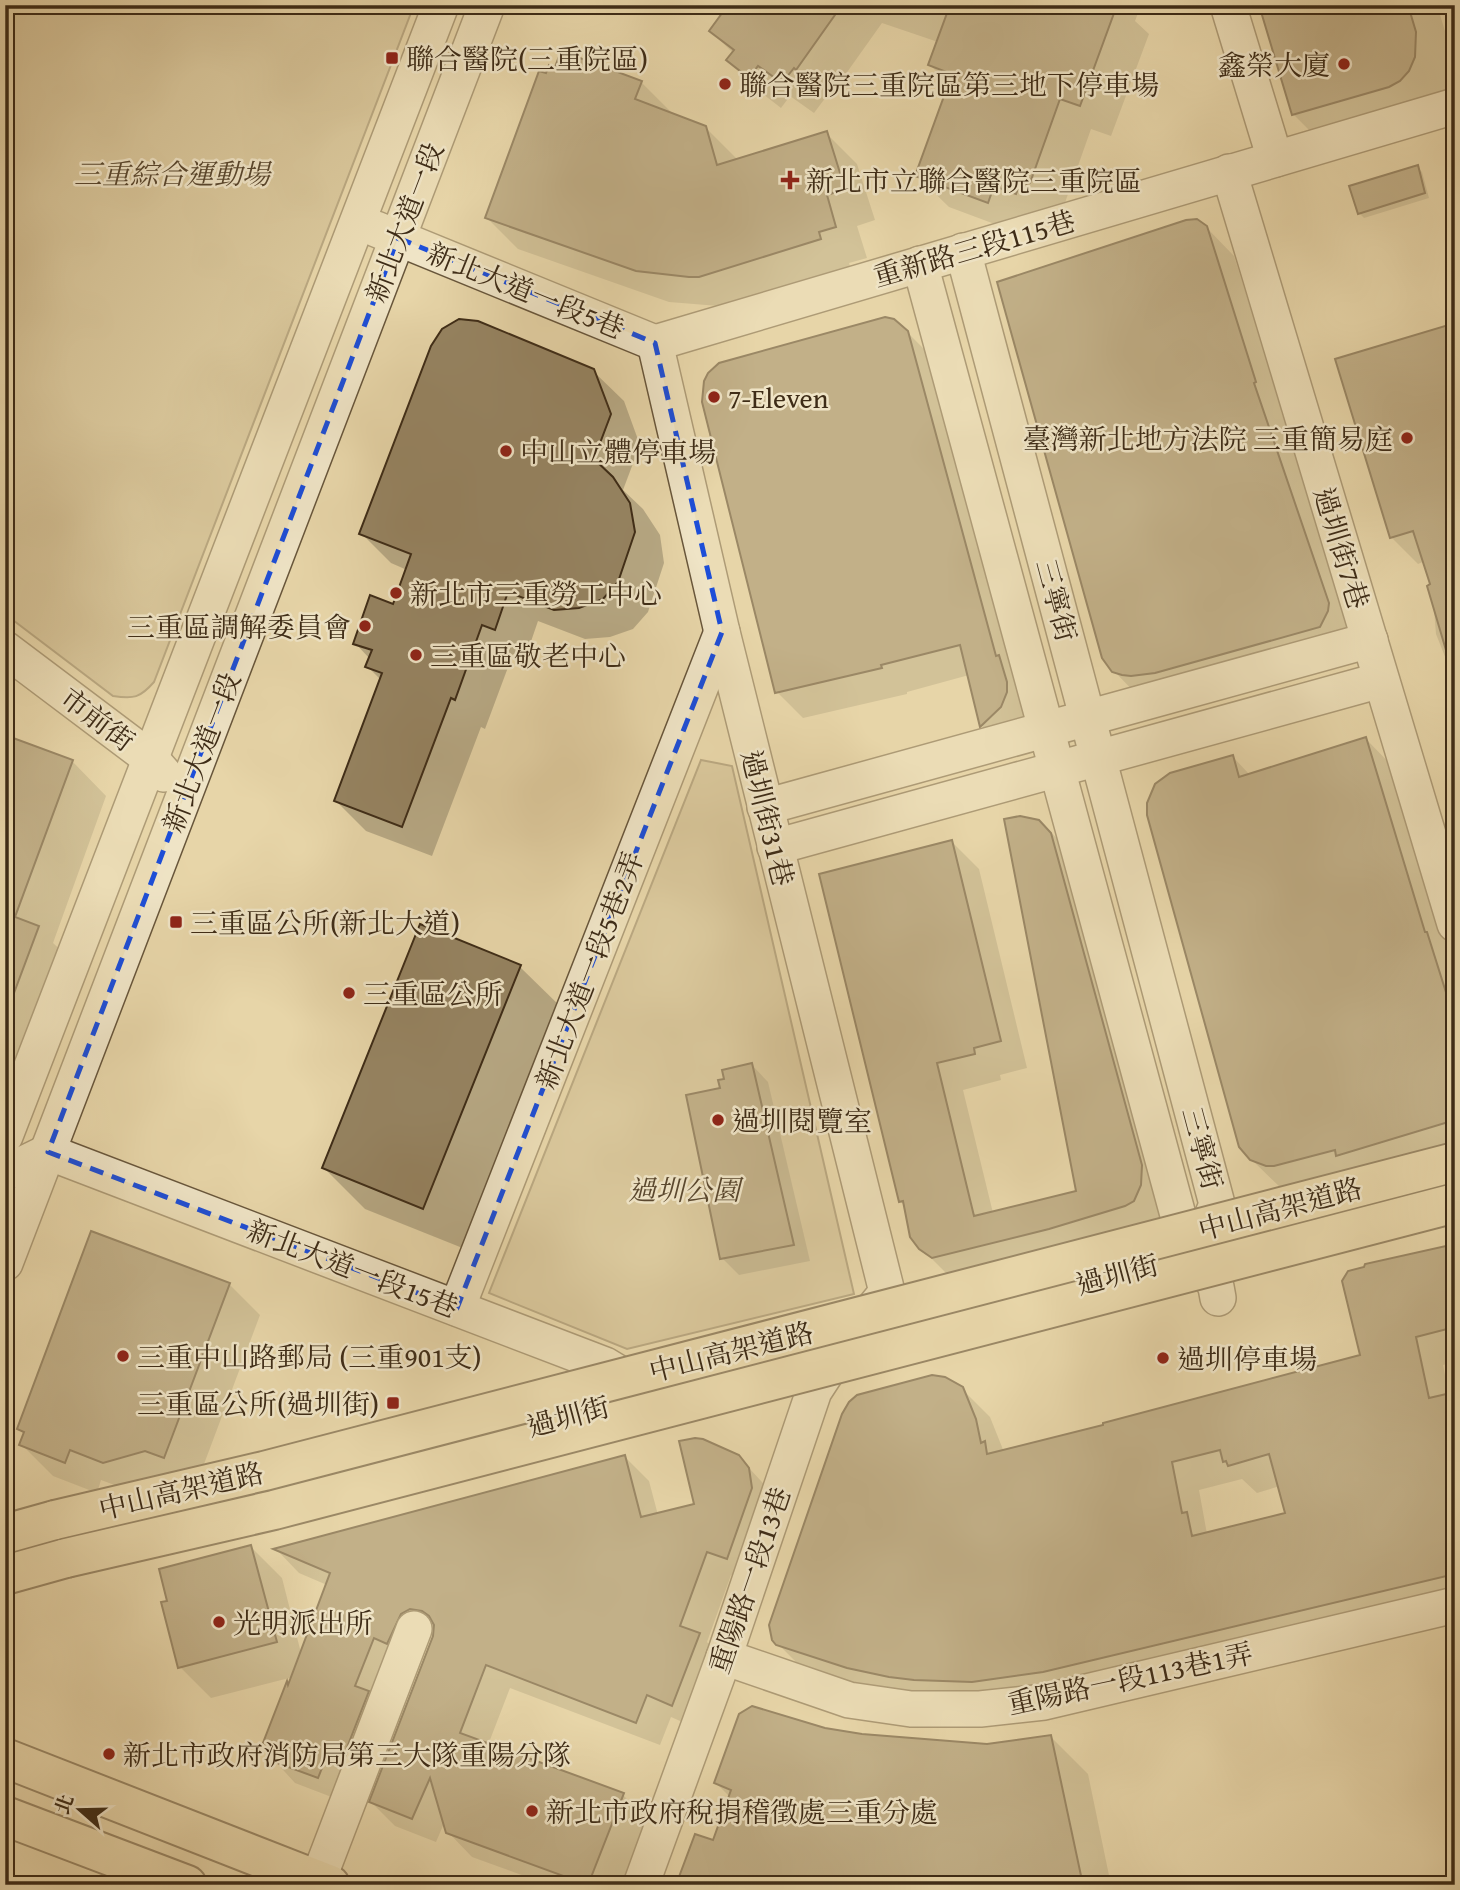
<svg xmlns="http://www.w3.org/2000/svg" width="1460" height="1890" font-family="'Gentium Book Plus','Noto Serif TC',serif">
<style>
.green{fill:#cab88f;stroke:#847253;stroke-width:2}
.shadow{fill:#0003;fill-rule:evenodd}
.building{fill:#968462;stroke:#3e2c17;stroke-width:2;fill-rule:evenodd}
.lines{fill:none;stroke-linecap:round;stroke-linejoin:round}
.minor-casing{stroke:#68563b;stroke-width:38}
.major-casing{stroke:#3e2c17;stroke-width:42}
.highway-casing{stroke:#3e2c17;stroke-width:42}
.minor{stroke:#efe4c6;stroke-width:35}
.major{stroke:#e7d5a8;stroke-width:38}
.highway{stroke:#e7d5a8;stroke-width:38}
.highway-bridge-casing{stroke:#3e2c17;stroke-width:42;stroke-linecap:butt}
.highway-bridge{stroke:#e7d5a8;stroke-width:38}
.marked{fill:none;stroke:#1d4ed8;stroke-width:5;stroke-dasharray:14 9;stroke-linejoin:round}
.poi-dot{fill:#8f2418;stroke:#efe4c6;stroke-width:2.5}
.labels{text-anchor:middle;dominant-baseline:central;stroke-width:5;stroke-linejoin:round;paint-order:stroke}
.poi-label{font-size:28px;fill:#3e2c17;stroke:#efe4c6;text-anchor:start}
.park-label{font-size:28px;font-style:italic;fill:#5a482f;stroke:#efe4c6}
.street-label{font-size:28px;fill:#3e2c17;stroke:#efe4c6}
</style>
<rect width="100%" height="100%" fill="#e7d5a8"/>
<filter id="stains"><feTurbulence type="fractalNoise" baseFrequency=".00286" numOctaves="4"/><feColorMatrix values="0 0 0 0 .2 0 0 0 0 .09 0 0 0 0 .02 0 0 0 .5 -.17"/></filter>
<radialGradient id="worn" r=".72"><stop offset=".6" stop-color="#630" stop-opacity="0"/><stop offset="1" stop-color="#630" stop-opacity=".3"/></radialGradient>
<g class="green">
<path d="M5 5H414L154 682C140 698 134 699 113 696L5 614Z"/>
<path d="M701 760 732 766 854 1294 627 1349 489 1293Z"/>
</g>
<g class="shadow">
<path d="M730 5H1141L1135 21 1149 34 1111 136 1091 129 1061 214 1019 233 949 207 917 176 950 85 930 65 938 42 882 23 828 99 826 97 814 113 790 96 781 108 759 91 728 60 733 53 711 31Z"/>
<path d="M1261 5H1437L1455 64V107L1336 157 1293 114Z"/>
<path d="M641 82 672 113 705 127 738 160 826 133 857 164 875 220 857 226 867 258 849 263 851 270 731 307 669 302 518 249 487 218Z"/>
<path d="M1417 167 1422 172 1429 198 1364 218 1359 213Z"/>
<path d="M1206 227 1234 256 1283 410 1281 411 1356 632 1142 700 1114 671Z"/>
<path d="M1455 329V682L1436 634 1432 585 1425 561 1418 564 1391 537Z"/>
<path d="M907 332 934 359 1033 710 1008 752 982 726 969 675 907 692V694L803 718 777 692Z"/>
<path d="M593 371 624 401 640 445 623 490 643 509 660 535 664 563 648 612 633 629 610 637 585 639 538 621 525 659 513 654 485 729 481 727 432 856 366 831 336 801 381 680 367 666 370 659 355 643 394 606 407 570 391 563 361 533Z"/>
<path d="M5 737 72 761 106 796 53 943 73 962 5 1139Z"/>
<path d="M1366 739 1398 772 1455 956V1162L1285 1192 1251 1159 1233 757 1250 775Z"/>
<path d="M1455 767V795L1448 770Z"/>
<path d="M1045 826 1072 854 1168 1193 1160 1228 948 1275 920 1247 906 1207 900 1201 952 842 979 869 1027 1068 1000 1075 1001 1080 963 1090 993 1213 1078 1192Z"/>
<path d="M520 967 562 1008 465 1249 365 1209 324 1168Z"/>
<path d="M752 1065 768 1082 810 1261 739 1275 722 1258Z"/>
<path d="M1455 1245V1362L1443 1365 1449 1395 1455 1394V1607L943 1708 806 1672 773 1639 962 1389 990 1417 1004 1452 1362 1356ZM1242 1479 1257 1493 1280 1486 1287 1514 1207 1534 1199 1490Z"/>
<path d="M229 1284 260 1315 195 1488 136 1493 101 1480 97 1493 53 1476 22 1445 25 1435 19 1429Z"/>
<path d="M738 1456 773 1494 751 1581 731 1575 707 1642 723 1658 696 1728 671 1717 660 1745 510 1688 488 1745 623 1795 647 1819 621 1885H549L472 1857 448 1832 445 1821 436 1842 395 1826 371 1802 435 1633 425 1638 342 1801 295 1783 263 1748 287 1684 289 1686 293 1677 211 1698 180 1667 169 1602 251 1547 282 1578 301 1653 327 1585 299 1573 277 1550 625 1457 649 1481 658 1515 696 1506Z"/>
<path d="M759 1708 843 1734 974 1746 1051 1737 1088 1774 1111 1885H678L714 1842 730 1797 716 1783 747 1709Z"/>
</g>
<g class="building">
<path d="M728 5H842L796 70 794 68 782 83 758 66 749 78 726 60 734 50 709 31Z"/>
<path d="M950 5H1117L1080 106 1060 99 1030 183 1019 186 1016 194 994 186 988 203 915 176 952 74 928 65Z"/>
<path d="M1259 5H1408L1416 32 1415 57 1409 71 1400 81 1389 87 1292 115Z"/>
<path d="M561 51 642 81 635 99 706 126 717 165 827 131 845 189 827 195 836 227 819 232 821 239 699 277H689L636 271 485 218 539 71 546 73 549 65 555 67Z"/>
<path d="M1418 165 1425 193 1358 214 1349 186Z"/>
<path d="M1197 219 1207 226 1256 382 1254 383 1329 603 1328 611 1320 627 1155 673 1131 676 1122 675 1112 672 1102 658 997 282 1186 220Z"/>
<path d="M885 317 894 319 908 331 996 656 999 655 1007 682V692L1001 707 980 727 960 645 881 665 882 668 775 693 702 402 704 381 708 373 719 363Z"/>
<path d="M459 319 478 321 594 369 611 414 594 459 613 477 630 503 635 532 618 582 603 599 579 608 554 610 508 592 495 630 482 625 455 700 451 698 402 827 334 801 382 673 365 667 372 650 353 644 370 595 393 604 411 554 359 534 431 346 442 329Z"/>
<path d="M1455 323V656L1448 657 1427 586 1430 584 1413 531 1390 538 1335 359Z"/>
<path d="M5 735 73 760 15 917 39 926 8 1009 5 1008Z"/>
<path d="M1366 737 1425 932H1427L1455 1021V1120L1336 1156 1335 1150 1274 1166H1266L1250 1160 1239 1147 1147 815V803L1155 784 1170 773 1233 755 1239 777Z"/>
<path d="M1020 816 1039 820 1051 833 1142 1165 1141 1185 1134 1201 1125 1206 1049 1229 932 1258 919 1249 910 1237 903 1201 899 1202 819 874 952 840 1001 1041 974 1048 975 1054 937 1063 974 1216 1076 1191 1004 819Z"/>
<path d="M420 924 521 965 423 1209 322 1168Z"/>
<path d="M752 1063 794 1245 720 1259 686 1095 720 1088 718 1080 724 1079 722 1070Z"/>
<path d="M91 1231 230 1283 164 1458 145 1451 103 1463 70 1450 65 1463 19 1445 24 1432 17 1429Z"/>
<path d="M1455 1244V1327L1416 1337 1429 1398 1455 1392V1574L1043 1672 972 1682 914 1680 889 1677 847 1668 776 1645 772 1640 769 1625 842 1414 849 1402 857 1395 932 1375 945 1377 963 1387 976 1419 981 1443 985 1441 987 1454 1103 1425V1423L1360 1355 1342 1281 1348 1271 1364 1267 1365 1264ZM1220 1450 1223 1462 1226 1461 1228 1466 1269 1454 1285 1513 1192 1536 1187 1512 1182 1513 1172 1462Z"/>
<path d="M695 1438 703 1439 739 1455 749 1468 752 1488 727 1559 707 1552 680 1626 700 1633 672 1706 647 1695 636 1723 486 1665 460 1733 624 1793 588 1885 446 1833 430 1778 412 1819 369 1802 433 1636 434 1625 429 1616 422 1611 410 1609 401 1614 387 1644 374 1638 355 1686 369 1691 341 1763 326 1758 318 1778 269 1760 272 1753 261 1748 287 1681 288 1685 330 1573 273 1549 625 1455 641 1517 694 1504 679 1441Z"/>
<path d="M251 1545 277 1642 178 1668 161 1602 167 1601 159 1569Z"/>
<path d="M752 1706 825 1728 862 1734 987 1744 1051 1735 1083 1885H676L695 1834 713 1840 731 1790 714 1783 739 1714Z"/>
</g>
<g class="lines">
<g class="minor-casing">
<g id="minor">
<path d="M1228 5 1275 159"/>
<path d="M1229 172 1455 924"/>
<path d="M376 229 655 343"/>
<path d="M963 251 1217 1204 1200 1247"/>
<path d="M920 264 1178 1215 1216 1287 1218 1298"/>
<path d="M655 343 1455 106"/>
<path d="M5 649 151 759 164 774"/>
<path d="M765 807 1370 640"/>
<path d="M775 847 1381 680"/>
<path d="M5 1136 441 5"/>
<path d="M48 1152 605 1365 653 1394"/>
<path d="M5 1173 48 1152"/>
<path d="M5 1263 487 5"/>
<path d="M457 1308 722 632"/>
<path d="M724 1657 849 1700 911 1709H980L1044 1702 1455 1605"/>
<path d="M318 1880 414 1629"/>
<path d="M641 1885 724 1657 814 1391 844 1345 887 1292 722 632 655 343"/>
</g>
</g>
<g class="major-casing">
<g id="major">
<path d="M5 1758 330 1885"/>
<path d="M5 1816 187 1885"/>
</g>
</g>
<g class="highway-casing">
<g id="highway">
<path d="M5 1534 55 1520"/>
<path d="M5 1575 66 1558"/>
</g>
</g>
<use href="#minor" class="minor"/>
<use href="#major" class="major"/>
<use href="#highway" class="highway"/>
<g class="highway-bridge-casing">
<g id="highway-bridge">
<path d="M55 1520 264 1471 1455 1162"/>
<path d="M66 1558 274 1510 1455 1203"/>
</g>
</g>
<use href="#highway-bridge" class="highway-bridge"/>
</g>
<path d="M0 0H1460V1890H0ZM398 238 655 343 722 632 457 1308 48 1152Z" fill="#e7d5a8" fill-opacity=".55" fill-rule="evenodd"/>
<path class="marked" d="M398 238 655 343 722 632 457 1308 48 1152Z"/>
<g class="poi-dot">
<rect x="385" y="51" width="14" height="14" rx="3.5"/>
<circle cx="1344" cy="64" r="7"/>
<circle cx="725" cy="84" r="7"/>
<path d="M786.5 169.5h7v7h7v7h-7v7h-7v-7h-7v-7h7z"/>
<circle cx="714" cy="397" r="7"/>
<circle cx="1407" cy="438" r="7"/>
<circle cx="506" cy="451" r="7"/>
<circle cx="396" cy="593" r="7"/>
<circle cx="365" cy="626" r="7"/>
<circle cx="416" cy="655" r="7"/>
<rect x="169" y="915" width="14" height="14" rx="3.5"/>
<circle cx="349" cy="993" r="7"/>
<circle cx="718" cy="1120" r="7"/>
<circle cx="123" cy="1356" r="7"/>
<circle cx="1163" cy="1358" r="7"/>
<rect x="386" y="1396" width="14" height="14" rx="3.5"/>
<circle cx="219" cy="1622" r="7"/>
<circle cx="109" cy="1754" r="7"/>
<circle cx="532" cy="1811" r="7"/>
</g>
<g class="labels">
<g class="poi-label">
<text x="406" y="58">聯合醫院(三重院區)</text>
<text x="1330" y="64" text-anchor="end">鑫榮大廈</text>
<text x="739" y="84">聯合醫院三重院區第三地下停車場</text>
<text x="806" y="180">新北市立聯合醫院三重院區</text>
<text x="728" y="397">7-Eleven</text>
<text x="1393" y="438" text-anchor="end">臺灣新北地方法院 三重簡易庭</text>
<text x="520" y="451">中山立體停車場</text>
<text x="410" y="593">新北市三重勞工中心</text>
<text x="351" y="626" text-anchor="end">三重區調解委員會</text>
<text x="430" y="655">三重區敬老中心</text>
<text x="190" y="922">三重區公所(新北大道)</text>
<text x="363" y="993">三重區公所</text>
<text x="732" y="1120">過圳閱覽室</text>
<text x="137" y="1356">三重中山路郵局 (三重901支)</text>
<text x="1177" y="1358">過圳停車場</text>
<text x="379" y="1403" text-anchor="end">三重區公所(過圳街)</text>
<text x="233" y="1622">光明派出所</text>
<text x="123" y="1754">新北市政府消防局第三大隊重陽分隊</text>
<text x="546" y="1811">新北市政府稅捐稽徵處三重分處</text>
</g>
<g class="park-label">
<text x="172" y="173">三重綜合運動場</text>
<text x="684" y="1189">過圳公園</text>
</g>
<g class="street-label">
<text transform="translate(404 222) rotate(-69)">新北大道一段</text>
<text transform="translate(974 248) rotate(-16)">重新路三段115巷</text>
<text transform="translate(526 290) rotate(22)">新北大道一段5巷</text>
<text transform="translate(1342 548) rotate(73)">過圳街7巷</text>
<text transform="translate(1057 600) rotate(75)">三寧街</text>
<text transform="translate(98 719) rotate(37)">市前街</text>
<text transform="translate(201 752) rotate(-69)">新北大道一段</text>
<text transform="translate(768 818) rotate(76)">過圳街31巷</text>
<text transform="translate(589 970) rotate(-69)">新北大道一段5巷2弄</text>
<text transform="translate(1203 1148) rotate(75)">三寧街</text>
<text transform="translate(1280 1208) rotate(-15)">中山高架道路</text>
<text transform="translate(353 1268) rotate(21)">新北大道一段15巷</text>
<text transform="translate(1117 1274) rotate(-15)">過圳街</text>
<text transform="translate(731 1351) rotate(-14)">中山高架道路</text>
<text transform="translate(568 1416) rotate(-15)">過圳街</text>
<text transform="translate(181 1490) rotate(-13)">中山高架道路</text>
<text transform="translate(749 1580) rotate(-71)">重陽路一段13巷</text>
<text transform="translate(1130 1678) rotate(-12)">重陽路一段113巷1弄</text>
</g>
</g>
<rect width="1460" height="1890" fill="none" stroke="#e7d5a8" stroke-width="28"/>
<rect x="7" y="7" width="1446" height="1876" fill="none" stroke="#3e2c17" stroke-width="3.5"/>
<rect x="14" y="14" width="1432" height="1862" fill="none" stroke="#3e2c17" stroke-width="2"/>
<g transform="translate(80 1810) rotate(290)" stroke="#efe4c6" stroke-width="5" paint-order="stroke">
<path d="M0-5L12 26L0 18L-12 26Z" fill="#3e2c17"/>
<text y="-10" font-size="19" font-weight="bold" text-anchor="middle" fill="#3e2c17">北</text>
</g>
<rect width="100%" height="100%" filter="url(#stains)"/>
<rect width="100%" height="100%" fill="url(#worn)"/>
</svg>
